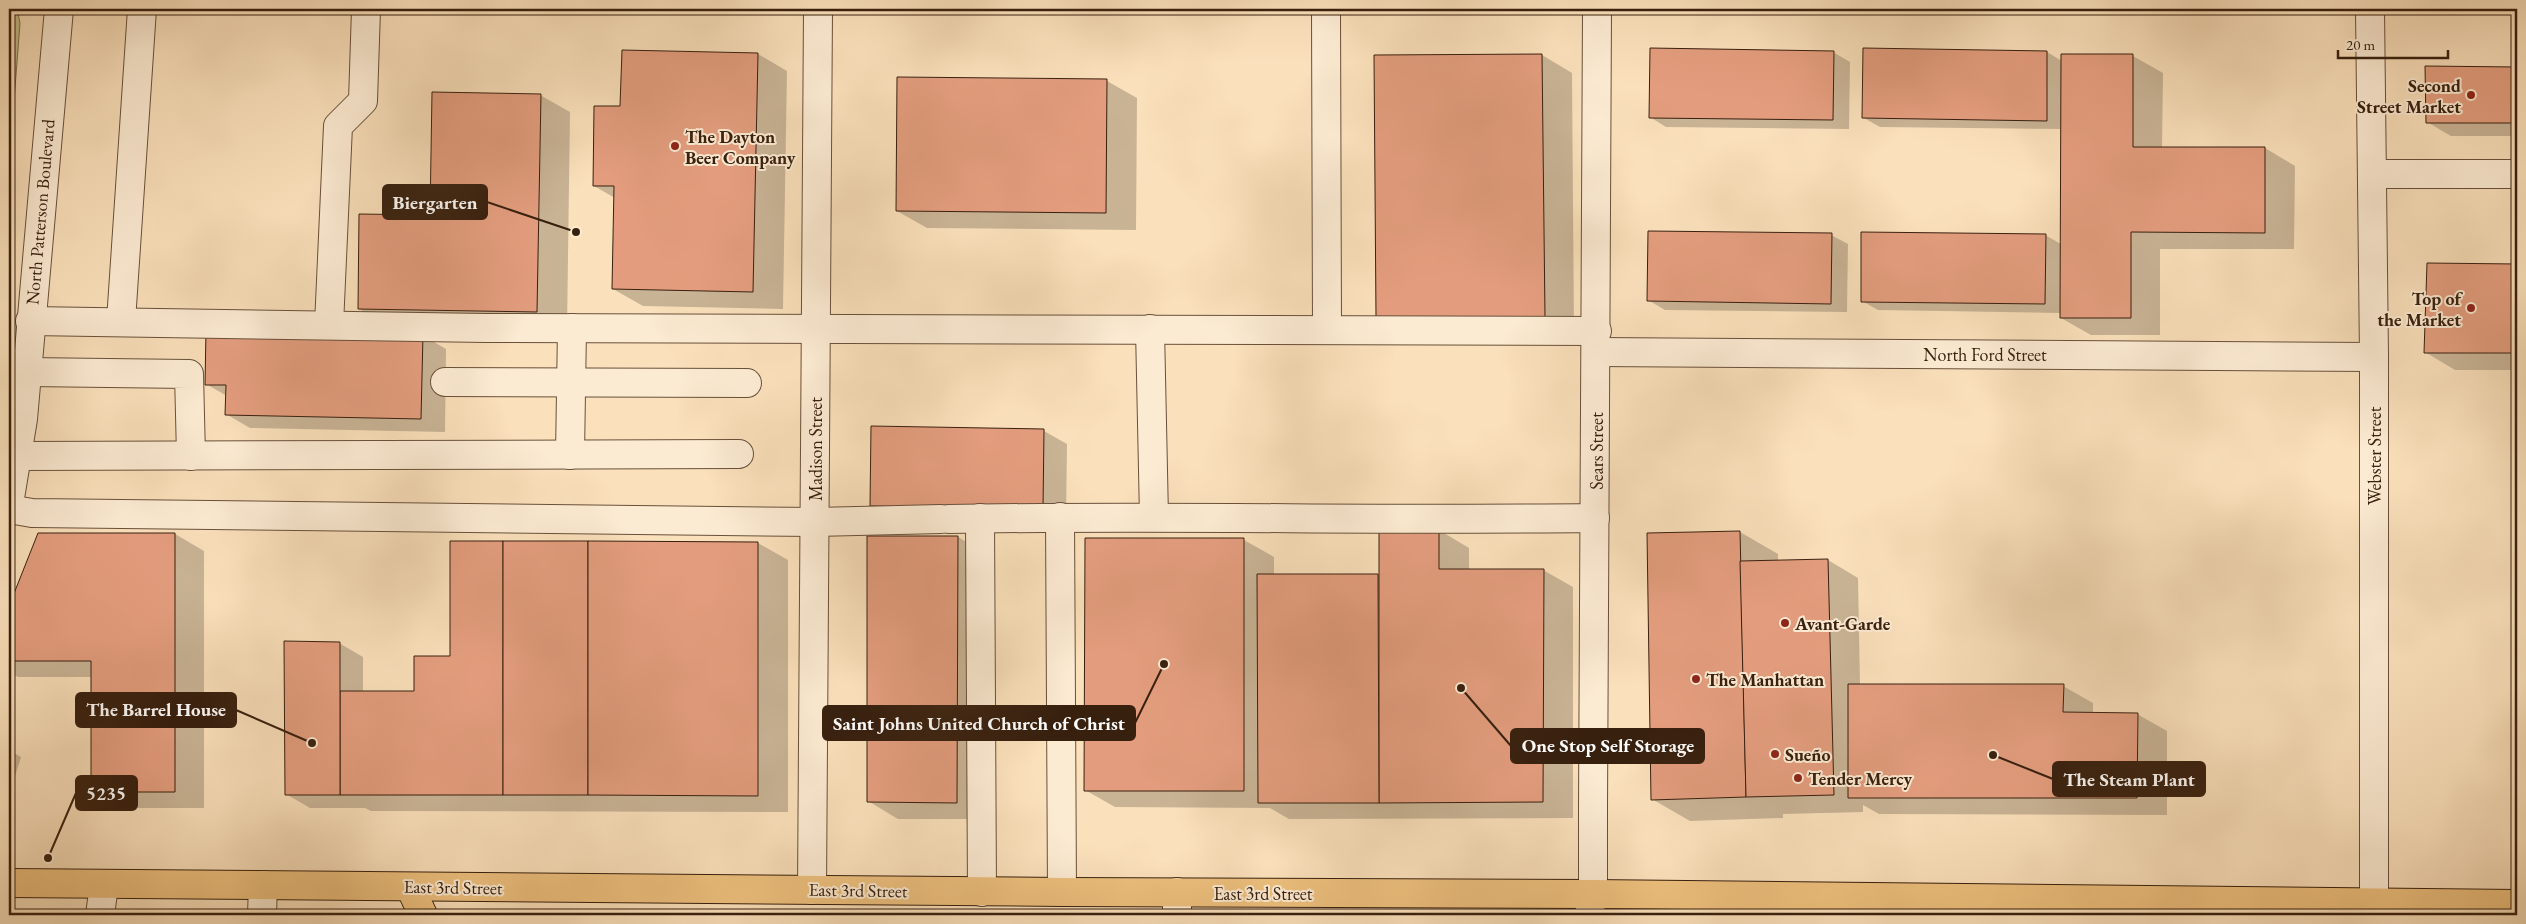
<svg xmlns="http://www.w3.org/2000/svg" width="2526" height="924" font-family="'EB Garamond',serif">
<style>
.green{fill:#c4c18c;stroke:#7e704e}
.shadow{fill:#0003}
.building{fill:#e39d7e;stroke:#38200f}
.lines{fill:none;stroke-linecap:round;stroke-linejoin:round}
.minor-casing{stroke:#68503a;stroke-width:30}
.major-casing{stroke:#38200f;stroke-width:30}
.minor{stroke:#fcebd3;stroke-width:28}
.major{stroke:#edc07e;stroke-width:28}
.poi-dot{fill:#8f2418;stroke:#fcebd3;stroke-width:2}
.labels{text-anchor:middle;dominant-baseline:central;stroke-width:4;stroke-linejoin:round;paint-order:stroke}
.poi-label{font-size:18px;font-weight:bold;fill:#38200f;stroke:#fcebd3;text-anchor:start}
.street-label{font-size:18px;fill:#38200f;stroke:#fcebd3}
.leader{fill:none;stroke:#38200f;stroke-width:2}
.callout-dot{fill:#38200f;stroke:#fcebd3;stroke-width:2}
.callout{fill:#38200f;stroke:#38200f;stroke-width:2}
.callout-label{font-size:19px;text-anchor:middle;font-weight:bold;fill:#fff}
</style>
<rect width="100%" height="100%" fill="#fae0bb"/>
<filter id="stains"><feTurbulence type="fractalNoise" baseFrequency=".004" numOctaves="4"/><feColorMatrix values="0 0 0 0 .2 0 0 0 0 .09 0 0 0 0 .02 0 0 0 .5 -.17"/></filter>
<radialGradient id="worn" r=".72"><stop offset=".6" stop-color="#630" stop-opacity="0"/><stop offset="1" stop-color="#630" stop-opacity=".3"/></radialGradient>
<path class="green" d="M9 9H17L20 23 9 166Z"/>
<g class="shadow">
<path d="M1864 50 2047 52 2062 61 2133 56 2163 73 2162 148H2265L2295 166 2294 249H2160V335H2091L2061 318V313L1878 310 1862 301 2045 235 2061 244 2062 129 1880 127 1864 118Z"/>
<path d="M1833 52 1850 62 1849 129 1666 127 1650 117Z"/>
<path d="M758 54 787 71 783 309 643 306 613 289 615 198 594 186Z"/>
<path d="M1542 55 1572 73 1574 333 1407 334Z"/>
<path d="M2426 67 2517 68V136H2451L2427 122Z"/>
<path d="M1107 81 1137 98 1136 230 927 228 897 211Z"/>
<path d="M540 95 570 112 567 329 389 326 359 309 431 216Z"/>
<path d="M1831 235 1848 244 1847 312 1665 310 1648 300Z"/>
<path d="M2428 264 2517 265V370H2455L2425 352Z"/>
<path d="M422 335 446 349 445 432 250 428 226 414 227 396 206 384Z"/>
<path d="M1044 431 1067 444 1066 522 895 519 871 505Z"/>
<path d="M1439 530 1469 548V570H1543L1573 587V818L1289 819 1270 808 1115 807 1085 790 1244 540 1274 557V575H1379Z"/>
<path d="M1740 532 1778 554V561L1828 560 1858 578 1860 685 2063 686 2093 703V714H2137L2167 731V815L1879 814 1863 805V812L1783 814V818L1690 821 1652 799Z"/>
<path d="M39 534H175L204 551V808H122L92 791V677H18L9 672V610Z"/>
<path d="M958 537 987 554V819H898L868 801Z"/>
<path d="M758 543 788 560V812L371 811 365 808H310L286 794 339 643 363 657V693H416Z"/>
<path d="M9 750 21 757 9 795Z"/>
</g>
<g class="building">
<path d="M1650 48 1834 51 1833 120 1649 118Z"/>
<path d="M1863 48 2047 51V121L1862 118Z"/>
<path d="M622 50 758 53 753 292 612 289 614 186H593L594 106H620Z"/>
<path d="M1542 54 1545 317 1376 318 1374 55Z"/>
<path d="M2061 54H2133V147H2265V233L2131 232V318H2060Z"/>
<path d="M2425 66 2517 67V123H2426Z"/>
<path d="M897 77 1107 79 1106 213 896 211Z"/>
<path d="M432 92 541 94 537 312 358 309 359 214 430 215Z"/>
<path d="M1648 231 1832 233 1831 304 1647 301Z"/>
<path d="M1861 232 2046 234 2045 304 1861 302Z"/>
<path d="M2427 263 2517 264V353H2424Z"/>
<path d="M206 329 423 334 421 419 225 415 226 385H205Z"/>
<path d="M871 426 1044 429 1043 509 870 506Z"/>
<path d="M1379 529H1439V569H1544L1543 802 1379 803Z"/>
<path d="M1740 531 1746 797 1651 800 1647 533Z"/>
<path d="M38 533H175V792H91V661H9V606Z"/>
<path d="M867 536H958L957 803 867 802Z"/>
<path d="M1085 538H1244V791H1084Z"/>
<path d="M450 541H503V795H340V691H414V656H450Z"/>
<rect x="503" y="541" width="85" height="254"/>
<path d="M588 541 758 542V796L588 795Z"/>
<path d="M1828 559 1834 795 1746 797 1740 561Z"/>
<path d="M1257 574H1378L1379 803H1258Z"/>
<path d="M284 641 340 642V795H285Z"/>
<path d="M1848 684H2064L2063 712 2138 713 2137 798H1848Z"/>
</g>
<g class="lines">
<g class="minor-casing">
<g id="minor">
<path d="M1326 9 1327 329"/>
<path d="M2370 9 2374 357V903"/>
<path d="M2373 174H2517"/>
<path d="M30 321 486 328 1597 331"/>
<path d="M121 321 142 9"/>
<path d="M329 325 338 126 363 101 366 9"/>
<path d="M1150 329 1154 517"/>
<path d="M1597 352 2374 357"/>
<path d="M27 372 189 374 191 456"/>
<path d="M445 382 747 383"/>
<path d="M570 455 572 328"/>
<path d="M18 456 739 454"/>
<path d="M9 504 23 419 59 9"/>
<path d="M9 509 32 513 815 522 941 519"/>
<path d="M1060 517 1062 892"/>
<path d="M980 518 982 892"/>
<path d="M949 519C1165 515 1380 521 1595 518"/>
<path d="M812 890 818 9"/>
<path d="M100 915 104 885"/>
<path d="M262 915 263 885"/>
<path d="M1177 915V892"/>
<path d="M1589 915 1593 894V808L1597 9"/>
</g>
</g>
<g class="major-casing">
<g id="major">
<path d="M9 883 1062 892 1593 894 2517 904"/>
<path d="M410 887 423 915"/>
</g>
</g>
<use href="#minor" class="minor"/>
<use href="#major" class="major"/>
</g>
<g class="poi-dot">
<circle cx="2471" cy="95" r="5"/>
<circle cx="675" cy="146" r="5"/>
<circle cx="2471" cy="308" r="5"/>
<circle cx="1785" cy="623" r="5"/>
<circle cx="1696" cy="679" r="5"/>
<circle cx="1775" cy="754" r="5"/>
<circle cx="1798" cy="778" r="5"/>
</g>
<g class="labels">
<g class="poi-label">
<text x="2461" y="85" text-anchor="end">Second<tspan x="2461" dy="21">Street Market</tspan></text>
<text x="685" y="136">The Dayton<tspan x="685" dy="21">Beer Company</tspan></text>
<text x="2461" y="298" text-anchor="end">Top of<tspan x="2461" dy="21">the Market</tspan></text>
<text x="1795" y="623">Avant-Garde</text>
<text x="1706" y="679">The Manhattan</text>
<text x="1785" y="754">Sueño</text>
<text x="1808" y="778">Tender Mercy</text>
</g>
<g class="street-label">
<text transform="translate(40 212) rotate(-85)">North Patterson Boulevard</text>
<text x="1985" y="354">North Ford Street</text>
<text transform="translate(815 449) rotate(-90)">Madison Street</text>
<text transform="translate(1596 451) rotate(-90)">Sears Street</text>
<text transform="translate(2374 456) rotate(-90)">Webster Street</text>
<text transform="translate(453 887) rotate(1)">East 3rd Street</text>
<text transform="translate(858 890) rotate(1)">East 3rd Street</text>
<text x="1263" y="893">East 3rd Street</text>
</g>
</g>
<path class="leader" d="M576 232L487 202M312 743L236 710M1164 664L1135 723M1461 688L1511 746M1993 755L2053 779M48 858L76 793"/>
<g class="callout-dot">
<circle cx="576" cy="232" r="5"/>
<circle cx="312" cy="743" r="5"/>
<circle cx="1164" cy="664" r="5"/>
<circle cx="1461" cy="688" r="5"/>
<circle cx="1993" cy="755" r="5"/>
<circle cx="48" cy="858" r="5"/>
</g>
<g class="callout">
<rect x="383" y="185" width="104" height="34" rx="5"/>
<rect x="76" y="693" width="160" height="34" rx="5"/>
<rect x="823" y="706" width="312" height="34" rx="5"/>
<rect x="1511" y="729" width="193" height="34" rx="5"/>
<rect x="2053" y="762" width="152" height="34" rx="5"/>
<rect x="76" y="776" width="61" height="34" rx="5"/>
</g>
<g class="callout-label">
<text x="435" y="209">Biergarten</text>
<text x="156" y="716">The Barrel House</text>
<text x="979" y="730">Saint Johns United Church of Christ</text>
<text x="1608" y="752">One Stop Self Storage</text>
<text x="2129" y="786">The Steam Plant</text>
<text x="106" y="800">5235</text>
</g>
<rect width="2526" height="924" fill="none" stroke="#fae0bb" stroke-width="30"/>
<rect x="10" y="10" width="2506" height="904" fill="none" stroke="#38200f" stroke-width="2.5"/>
<rect x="15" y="15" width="2496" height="894" fill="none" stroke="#38200f"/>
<path d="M2338 50v8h110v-8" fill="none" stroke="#38200f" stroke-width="2.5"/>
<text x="2346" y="50" font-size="15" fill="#38200f" stroke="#fcebd3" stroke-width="4" paint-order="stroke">20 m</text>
<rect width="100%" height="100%" filter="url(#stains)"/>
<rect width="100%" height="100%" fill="url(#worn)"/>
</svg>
